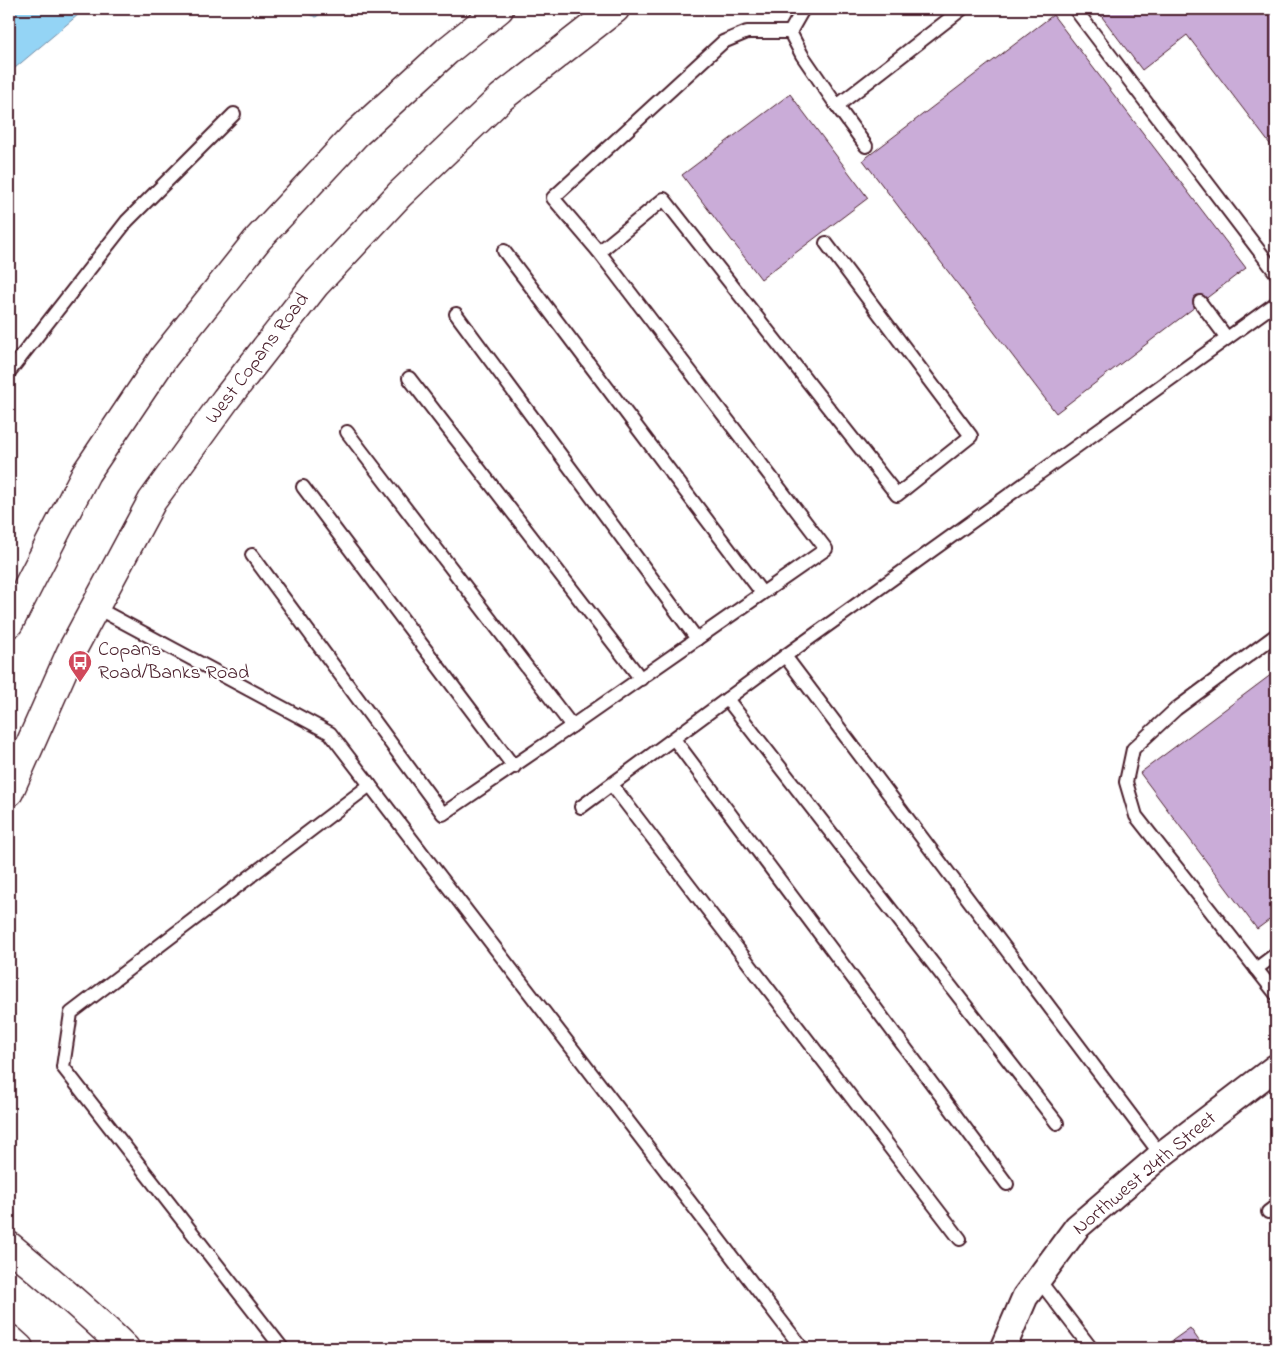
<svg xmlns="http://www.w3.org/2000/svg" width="1285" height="1357" font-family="'Indie Flower',sans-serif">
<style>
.water{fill:#94d4f5;stroke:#768ca4}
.building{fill:#caacd8;stroke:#4a1f2b}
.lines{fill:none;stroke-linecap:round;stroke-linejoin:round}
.service-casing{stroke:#4a1f2b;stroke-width:16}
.minor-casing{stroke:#4a1f2b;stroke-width:29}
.tertiary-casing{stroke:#4a1f2b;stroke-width:31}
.secondary-casing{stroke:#4a1f2b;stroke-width:31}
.service{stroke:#fff;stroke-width:12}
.minor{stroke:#fff;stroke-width:25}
.tertiary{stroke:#fff;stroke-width:28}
.secondary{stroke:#fff;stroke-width:28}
.labels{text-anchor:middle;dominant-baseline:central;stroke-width:4.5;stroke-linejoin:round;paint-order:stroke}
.street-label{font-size:20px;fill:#4a1f2b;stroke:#fff}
.poi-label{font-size:20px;fill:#4a1f2b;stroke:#fff;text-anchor:start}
</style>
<rect width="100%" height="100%" fill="#fff"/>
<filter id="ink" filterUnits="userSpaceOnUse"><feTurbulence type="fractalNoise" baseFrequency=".02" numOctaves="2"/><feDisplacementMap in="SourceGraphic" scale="10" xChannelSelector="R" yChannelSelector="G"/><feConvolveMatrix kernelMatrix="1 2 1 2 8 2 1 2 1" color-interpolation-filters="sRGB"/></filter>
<g filter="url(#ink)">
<g class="water">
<path d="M9 9H85L9 73Z"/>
<path d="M300 9H326L316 17 303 12Z"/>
</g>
<g class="building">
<path d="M1096 9H1276V152L1187 35 1142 70Z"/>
<path d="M1053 15 1246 268 1056 413 863 160Z"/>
<path d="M790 94 868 198 761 279 682 175Z"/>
<path d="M1276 671V915L1257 929 1140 773Z"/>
<path d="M1190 1328 1204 1348H1162Z"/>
</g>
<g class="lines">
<g class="service-casing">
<g id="service">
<path d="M1075 9 1276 273"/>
<path d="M790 32 802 55 837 106"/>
<path d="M790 32 802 11 804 9"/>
<path d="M866 146 837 106 962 9"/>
<path d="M504 251 762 593"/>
<path d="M599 252 664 199 897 495 971 436 826 243"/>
<path d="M1200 302 1227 338"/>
<path d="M456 314 697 639"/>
<path d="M9 372 127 221 234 114"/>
<path d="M409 378 641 679"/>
<path d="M347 432 572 726 826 549 599 252 553 198 723 42 747 32H790"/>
<path d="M303 487 514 767"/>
<path d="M252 555 443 814 572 726"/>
<path d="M95 607 330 733 802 1348"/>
<path d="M1276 635 1176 709 1133 749 1126 782 1136 816 1276 994"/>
<path d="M785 656 1161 1155"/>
<path d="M727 699 1057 1123"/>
<path d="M674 739 1007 1184"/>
<path d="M612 785 960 1239"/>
<path d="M581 807 785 656 1276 303"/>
<path d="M1256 969 1276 954"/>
<path d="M1268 1212 1276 1206"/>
<path d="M1038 1279 1091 1348"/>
<path d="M282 1348 63 1067 71 1013 370 785"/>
</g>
</g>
<g class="minor-casing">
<path id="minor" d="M1003 1348 1025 1297 1077 1227 1161 1155 1276 1067"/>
</g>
<g class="tertiary-casing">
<g id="tertiary">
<path d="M9 1246C49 1279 88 1312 125 1348"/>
<path d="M9 1339 19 1348"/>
</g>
</g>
<g class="secondary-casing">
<g id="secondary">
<path d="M9 623 86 473 164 357 258 239 356 134 447 51 499 9"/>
<path d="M9 792 71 652 152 501 226 399 315 285 400 194 502 97 615 9"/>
</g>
</g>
<use href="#service" class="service"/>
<use href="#minor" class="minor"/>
<use href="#tertiary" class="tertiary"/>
<use href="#secondary" class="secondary"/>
</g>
</g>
<defs>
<g id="bus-pin" transform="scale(1.25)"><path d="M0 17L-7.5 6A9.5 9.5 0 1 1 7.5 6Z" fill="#d1495b" stroke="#fff"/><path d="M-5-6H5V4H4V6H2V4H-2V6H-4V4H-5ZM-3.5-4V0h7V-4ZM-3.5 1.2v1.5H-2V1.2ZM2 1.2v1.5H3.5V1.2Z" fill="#fff"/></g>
</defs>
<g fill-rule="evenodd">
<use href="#bus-pin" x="80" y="662"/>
</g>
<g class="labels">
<g class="street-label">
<text transform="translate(258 359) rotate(-53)">West Copans Road</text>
<text transform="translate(1145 1174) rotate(-40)">Northwest 24th Street</text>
</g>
<g class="poi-label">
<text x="98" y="650">Copans<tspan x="98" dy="23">Road/Banks Road</tspan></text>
</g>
</g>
<rect width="1285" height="1357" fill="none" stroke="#fff" stroke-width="30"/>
<rect x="15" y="15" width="1255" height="1327" fill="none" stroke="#4a1f2b" stroke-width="2" filter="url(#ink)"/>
</svg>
